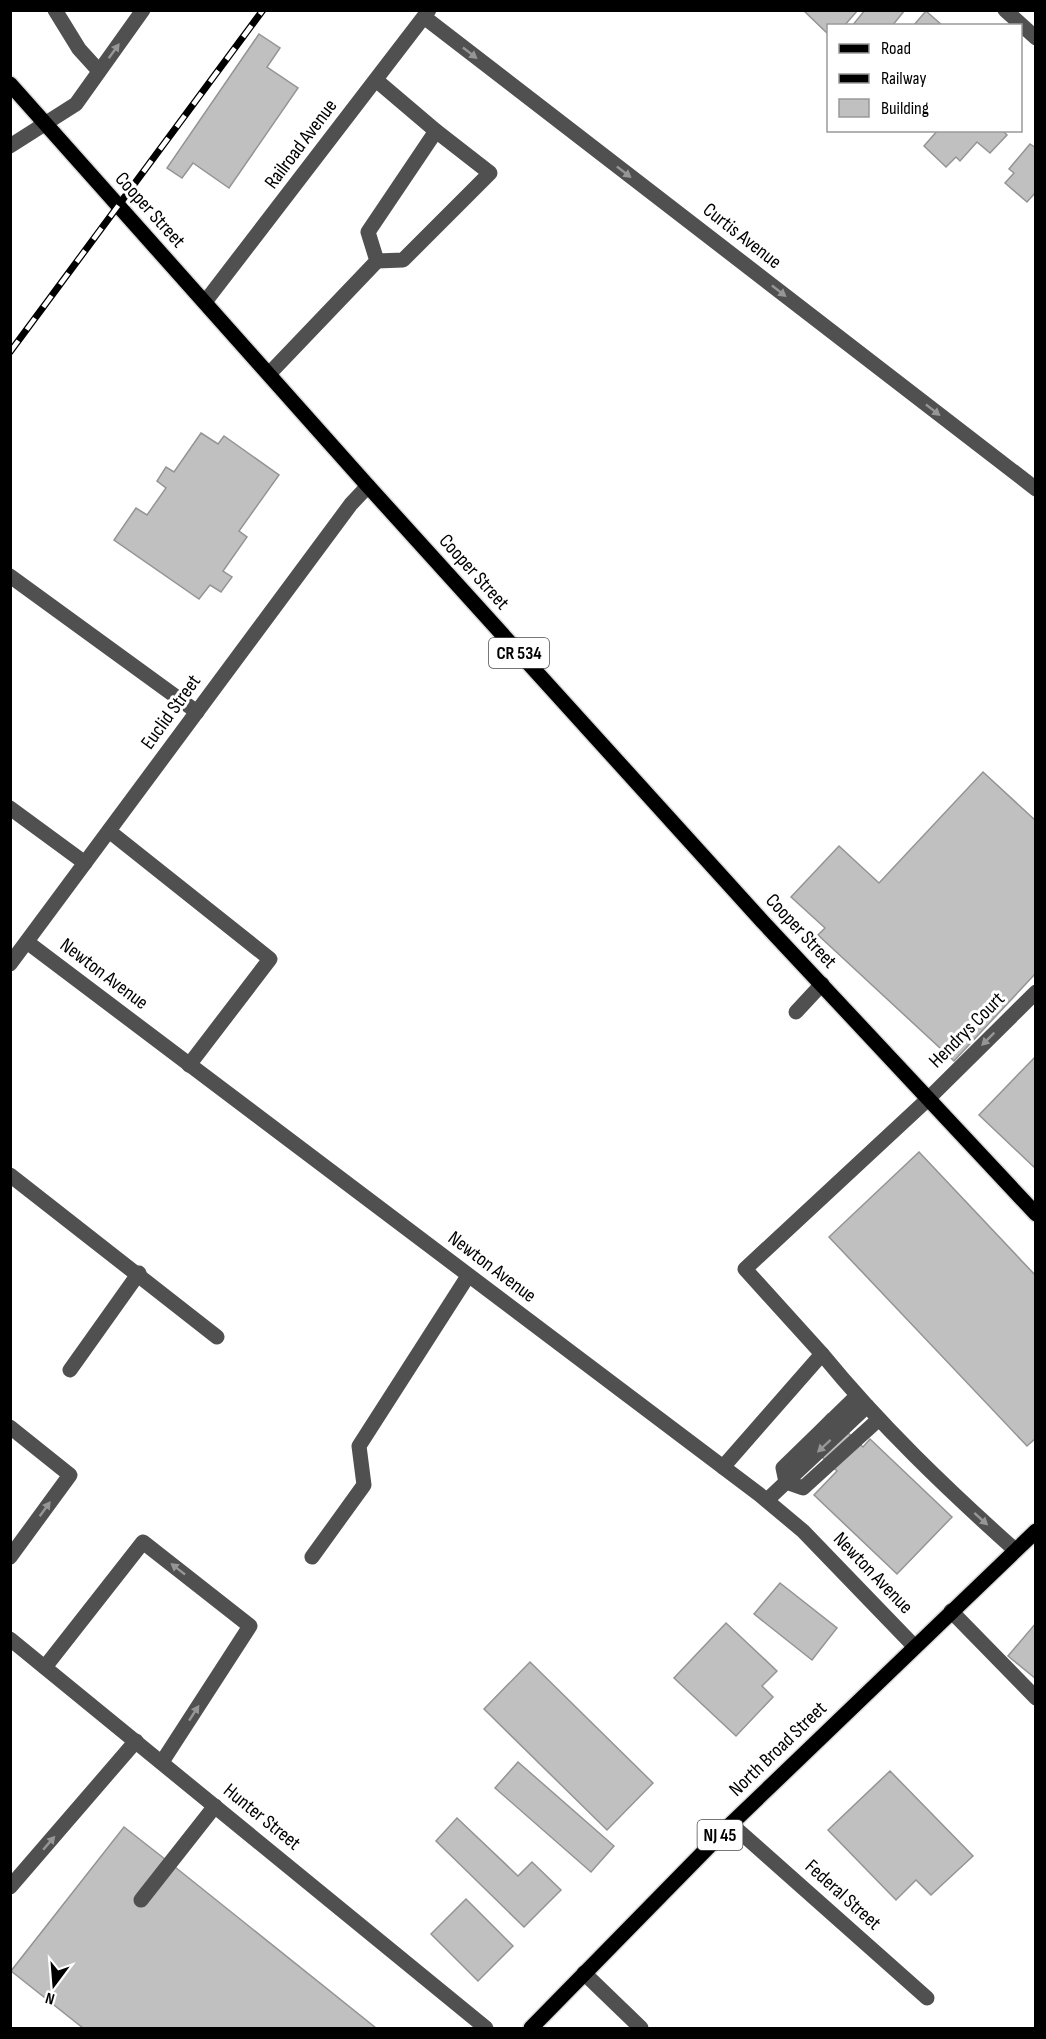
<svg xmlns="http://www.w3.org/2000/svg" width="1046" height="2039" font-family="'Sofia Sans Condensed',sans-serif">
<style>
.building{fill:#c0c0c0;stroke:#949494;stroke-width:1.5}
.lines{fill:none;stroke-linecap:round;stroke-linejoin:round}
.major-casing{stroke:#dbdbdb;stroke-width:18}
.minor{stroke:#505050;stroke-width:15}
.major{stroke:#000;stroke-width:15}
.rail-casing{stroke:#000;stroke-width:7}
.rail{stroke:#fff;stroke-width:4.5;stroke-dasharray:14;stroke-linecap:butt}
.oneway{fill:#969696}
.labels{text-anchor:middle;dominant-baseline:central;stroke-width:6;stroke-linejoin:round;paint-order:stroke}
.shield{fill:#fff;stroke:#4c4c4c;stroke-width:1.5}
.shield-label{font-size:18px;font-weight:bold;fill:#000}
.street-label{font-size:20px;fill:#000;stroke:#fff}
</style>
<rect width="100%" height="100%" fill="#fff"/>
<g class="building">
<path d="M803 10H858L844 26H828V34Z"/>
<path d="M865 10H905L892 26H852Z"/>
<path d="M926 11 943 26H913Z"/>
<path d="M259 34 280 48 267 67 298 88 229 188 193 163 182 178 167 168Z"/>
<path d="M938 130H1002L1007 135 990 153 977 142 960 161 956 157 946 167 924 146Z"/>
<path d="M1030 144 1036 148V192L1027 202 1005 183 1014 173 1009 169Z"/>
<path d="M201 433 218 444 224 436 279 475 239 531 247 537 223 571 232 577 221 592 210 585 199 599 114 540 136 508 147 515 166 488 157 481 166 467 174 472Z"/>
<path d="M983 772 1036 821V973L954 1061 818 935 825 928 791 897 839 846 879 883Z"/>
<path d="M1036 1056V1169L979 1115Z"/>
<path d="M919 1152 1036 1276V1438L1027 1446 829 1237Z"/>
<path d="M828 1414 863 1447 870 1439 952 1517 897 1574 814 1495 837 1471 804 1440Z"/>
<path d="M780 1583 837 1628 812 1660 754 1614Z"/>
<path d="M726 1623 777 1671 762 1686 773 1697 736 1736 674 1678Z"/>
<path d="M1036 1623V1679L1008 1656Z"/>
<path d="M530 1662 653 1783 607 1830 484 1709Z"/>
<path d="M518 1762 614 1846 591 1872 495 1788Z"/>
<path d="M890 1771 973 1856 931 1895 916 1880 896 1900 828 1830Z"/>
<path d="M457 1818 518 1876 532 1862 561 1890 524 1927 436 1841Z"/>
<path d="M124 1827 170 1863 376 2028H83L11 1971Z"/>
<path d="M466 1899 513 1946 478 1981 431 1934Z"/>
</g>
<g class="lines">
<g class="major-casing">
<g id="major">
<path d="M10 84 368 486 762 921 1036 1214"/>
<path d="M531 2028 731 1824 1036 1531"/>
</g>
</g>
<g class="minor">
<path d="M55 10 79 49 99 71"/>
<path d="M1005 10 1036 38"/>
<path d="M424 17 1036 489"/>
<path d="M10 146 76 104 143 10"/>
<path d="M377 261 403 260 490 173 436 131"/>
<path d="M205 302 429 10"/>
<path d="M269 374 377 261 368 232 436 131 376 80"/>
<path d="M10 576 197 712"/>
<path d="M10 808 85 863"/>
<path d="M109 831 270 959 189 1065"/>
<path d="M27 942 760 1495 803 1531 914 1646"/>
<path d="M10 964 351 504 368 486"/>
<path d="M796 1012 822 984"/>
<path d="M10 1175 217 1337"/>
<path d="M822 1354C880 1425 947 1489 1015 1550"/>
<path d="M70 1370 139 1273"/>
<path d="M857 1396 783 1468 786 1482 803 1488 879 1419"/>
<path d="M10 1427 70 1475 10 1557"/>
<path d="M723 1467 822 1354 745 1269 928 1099 1036 992"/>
<path d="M767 1500 867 1406"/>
<path d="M312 1557 364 1485 359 1446 468 1276"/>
<path d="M951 1611 1036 1698"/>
<path d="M10 1639 486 2028"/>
<path d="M45 1667 143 1542 250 1626 162 1762"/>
<path d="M731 1824 927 1998"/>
<path d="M10 1887 136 1741"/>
<path d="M141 1900 215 1806"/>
<path d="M584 1973 641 2028"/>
</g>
<use href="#major" class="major"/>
<g class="rail-casing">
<path id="rail" d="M10 352 263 10"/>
</g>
<use href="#rail" class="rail"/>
</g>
<defs><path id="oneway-solid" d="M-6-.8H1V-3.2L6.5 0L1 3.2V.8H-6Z" transform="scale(1.5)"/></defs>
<g class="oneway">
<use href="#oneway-solid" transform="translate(114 51) rotate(-54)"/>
<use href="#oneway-solid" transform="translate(470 53) rotate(38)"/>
<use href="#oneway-solid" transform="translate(624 172) rotate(38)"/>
<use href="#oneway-solid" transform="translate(779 291) rotate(38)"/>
<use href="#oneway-solid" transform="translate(933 410) rotate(38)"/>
<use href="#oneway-solid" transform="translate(988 1039) rotate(135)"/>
<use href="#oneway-solid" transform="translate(824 1446) rotate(137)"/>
<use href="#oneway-solid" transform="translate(45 1509) rotate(-54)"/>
<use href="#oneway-solid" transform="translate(981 1519) rotate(42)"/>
<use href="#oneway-solid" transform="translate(178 1569) rotate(-142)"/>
<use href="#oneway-solid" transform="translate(194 1713) rotate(-57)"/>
<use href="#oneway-solid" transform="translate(49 1843) rotate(-49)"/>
</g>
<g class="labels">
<g class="shield">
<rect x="489" y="638" width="60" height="30" rx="4.5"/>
<rect x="697.5" y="1820" width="45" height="30" rx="4.5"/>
</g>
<g class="shield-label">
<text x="519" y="653">CR 534</text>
<text x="720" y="1835">NJ 45</text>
</g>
<g class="street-label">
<text transform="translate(301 144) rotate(-53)">Railroad Avenue</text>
<text transform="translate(150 210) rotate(48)">Cooper Street</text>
<text transform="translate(742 236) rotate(38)">Curtis Avenue</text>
<text transform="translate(474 572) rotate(48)">Cooper Street</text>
<text transform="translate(171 712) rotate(-54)">Euclid Street</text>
<text transform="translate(801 931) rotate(47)">Cooper Street</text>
<text transform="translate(104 974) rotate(37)">Newton Avenue</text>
<text transform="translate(967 1030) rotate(-45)">Hendrys Court</text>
<text transform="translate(492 1267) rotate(37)">Newton Avenue</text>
<text transform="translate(873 1573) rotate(46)">Newton Avenue</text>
<text transform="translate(778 1749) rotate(-44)">North Broad Street</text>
<text transform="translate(262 1817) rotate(39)">Hunter Street</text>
<text transform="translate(843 1895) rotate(42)">Federal Street</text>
</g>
</g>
<rect width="1046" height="2039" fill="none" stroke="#000000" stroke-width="24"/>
<rect x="827" y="24" width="195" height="108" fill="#ffffff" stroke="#999999" stroke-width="1.5"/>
<rect x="839" y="44" width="30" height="9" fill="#000000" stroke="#999999" stroke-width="1.5"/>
<text x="881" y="54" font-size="18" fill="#000000">Road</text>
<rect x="839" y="74" width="30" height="9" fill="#000000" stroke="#999999" stroke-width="1.5"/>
<text x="881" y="84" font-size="18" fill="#000000">Railway</text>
<rect x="839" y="99" width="30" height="18" fill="#c0c0c0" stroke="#999999" stroke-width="1.5"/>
<text x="881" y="114" font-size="18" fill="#000000">Building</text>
<g transform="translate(54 1985) rotate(196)" stroke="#ffffff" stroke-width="4.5" paint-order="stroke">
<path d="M0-4.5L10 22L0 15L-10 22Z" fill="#000000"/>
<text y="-9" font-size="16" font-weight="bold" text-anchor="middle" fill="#000000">N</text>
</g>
</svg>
